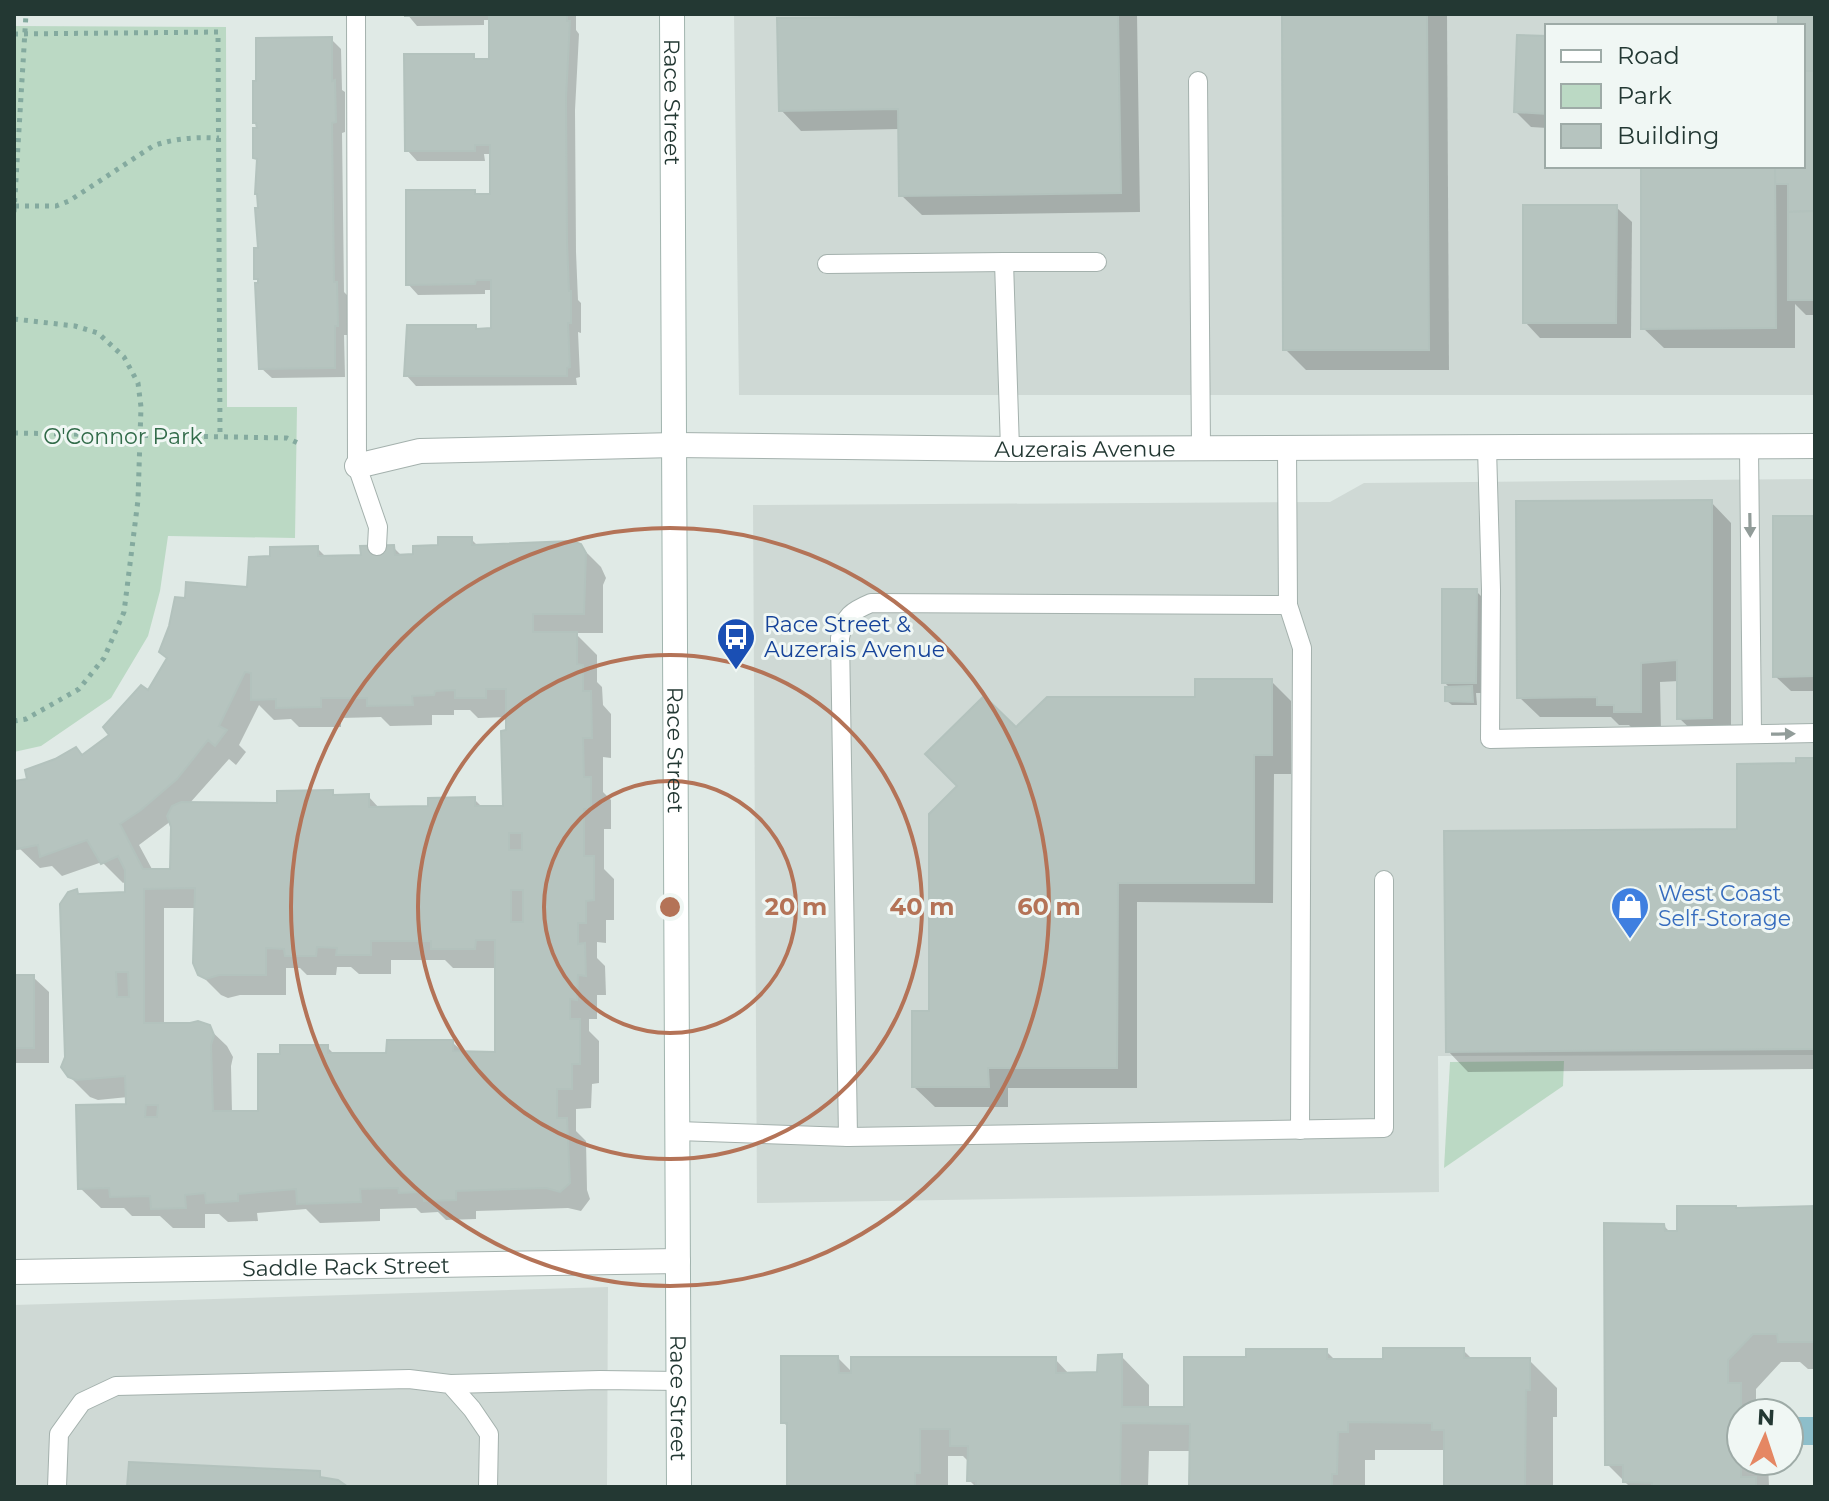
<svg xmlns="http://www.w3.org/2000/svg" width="1829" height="1501" font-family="Montserrat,sans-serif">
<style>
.built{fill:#cfd9d5;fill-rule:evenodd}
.green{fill:#bbd9c4}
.water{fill:#8dbeca}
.shadow{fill:#0003;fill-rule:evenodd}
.building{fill:#b6c4bf;stroke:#b3c2bd;stroke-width:2;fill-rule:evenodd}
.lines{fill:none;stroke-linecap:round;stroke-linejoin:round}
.service-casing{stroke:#a4b1ad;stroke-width:20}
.minor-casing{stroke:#a4b1ad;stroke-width:26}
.tertiary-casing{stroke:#a4b1ad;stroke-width:26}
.secondary-casing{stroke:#a1b4ae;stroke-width:26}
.path{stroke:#84aa9f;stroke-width:5;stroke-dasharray:4 6;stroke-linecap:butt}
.service{stroke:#fff;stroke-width:18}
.minor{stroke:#fff;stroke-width:24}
.tertiary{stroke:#fff;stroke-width:24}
.secondary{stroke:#fff;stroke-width:24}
.oneway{fill:#919c99}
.ring{fill:none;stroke:#b47357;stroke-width:4}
.labels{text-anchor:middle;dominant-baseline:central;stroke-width:6;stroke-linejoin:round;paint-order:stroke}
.street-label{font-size:22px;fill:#233833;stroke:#f0f7f4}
.park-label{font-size:22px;fill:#316b49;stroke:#f0f7f4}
.transit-label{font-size:22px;fill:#164399;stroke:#f0f7f4;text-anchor:start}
.shop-label{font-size:22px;fill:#366cbe;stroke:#f0f7f4;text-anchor:start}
.centre{fill:#b47357;stroke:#f0f7f4;stroke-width:4}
.ring-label{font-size:24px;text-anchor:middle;font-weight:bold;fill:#b47357;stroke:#f0f7f4;stroke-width:6;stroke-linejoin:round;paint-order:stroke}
</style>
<rect width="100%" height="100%" fill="#e0eae6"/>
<g class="built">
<path d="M734 14H1815V395H739ZM1547 26H1803V166H1547Z"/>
<path d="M1815 479V1055L1438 1056 1439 1192 757 1203 753 505 1330 502 1364 483Z"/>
<path d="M608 1287 607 1487H14V1305Z"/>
</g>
<g class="green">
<path d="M14 26 226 27 227 407H297L295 538 168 536 160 591 148 636 111 698 41 746 14 752Z"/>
<path d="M1564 1061 1563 1086 1444 1168 1450 1062Z"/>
</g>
<rect class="water" x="1789" y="1417" width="26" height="28"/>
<g class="shadow">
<path d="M407 14H576V30L579 34 575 110 576 252 578 300 581 303V333L578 332 580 377 576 378 577 385 416 386 406 375 475 326 479 331 493 330V290H485V294L418 295 408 284 475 192 479 196H492V154H484L485 161H417L407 150 473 56 478 61H491V20H484V25L417 26Z"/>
<path d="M861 14H1137L1140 212 922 215 901 195 900 129 801 131 781 110 861 18Z"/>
<path d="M1284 14H1447L1449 370H1306L1285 349Z"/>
<path d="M1780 14H1815V315H1806L1795 304V348H1664L1643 328V166H1803V26H1780Z"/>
<path d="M1547 38V128L1531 127 1516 112Z"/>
<path d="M331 39 341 49 342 90 345 92V132L342 133 344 292 347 295V335H344L345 377 272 378 261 368 263 285 256 278 260 210 259 161 255 158 259 130 255 123Z"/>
<path d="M1616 207 1632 222 1631 338H1540L1525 322Z"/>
<path d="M1711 502 1731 523V738H1700L1679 718V681L1660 682 1661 732H1636L1629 725H1619L1611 717H1540L1519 697Z"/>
<path d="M1815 518V691H1791L1775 676Z"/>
<path d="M471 539 479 547 580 546 601 567 606 578 603 585V633H575L597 655V682L602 687 603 705 611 714V758L603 757V792L611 800V829H604V869L614 879V920H606V943L597 942V958L605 966 606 995H597V1019H589V1031L599 1041V1083L592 1084 591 1108 576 1109V1131L586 1141 587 1190 590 1199 581 1211 568 1208 476 1211V1219L446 1220 438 1212 421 1213 416 1208 380 1209V1221L320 1223 306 1209 257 1213 258 1221 228 1222 219 1214H205V1228H173L160 1216H132L124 1208H101L80 1188 128 1106V1097L98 1100 90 1097 69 1076 67 1057 77 892 81 896 127 894V881L123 883 102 862 62 876 52 866 40 868 19 848 14 823V784L29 780 83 756 112 736 249 589 272 558 317 548 327 558 363 557 393 547 402 556H415ZM259 705 274 720 291 719 299 727H341V718L381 717 390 726 432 725V715H454V710H470L478 718 508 717 505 808H483L474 799 430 808 380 809 368 796 338 797 332 792 280 805 189 804 229 759 236 765 246 752 239 745ZM171 821 172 871H153L139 845ZM164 908H196L200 974 221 995 228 998 240 995H286V968H300L307 975H336L337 967H351L359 974H391V960H445L453 968H497V1054L464 1053 452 1042 388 1055H335L327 1047 282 1056 260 1113H232L231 1066 233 1057 227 1046 205 1025H164Z"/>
<path d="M1476 591 1486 601V693H1476L1477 705H1452L1447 701 1451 689 1444 682Z"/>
<path d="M1271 681 1291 701V774H1274L1273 903 1137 902V1088H1008V1107H935L914 1087 931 1013 1016 730 1197 699Z"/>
<path d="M1815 760V1069L1468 1072 1448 1051 1739 831 1797 765Z"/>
<path d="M14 977H33L49 992V1063H14Z"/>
<path d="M1735 1208H1815V1369H1808L1800 1362H1781L1756 1389V1401L1768 1413H1741V1461H1768L1769 1487H1630L1607 1464 1664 1226 1671 1233Z"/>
<path d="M1463 1350 1473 1360H1529L1557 1388V1417H1553V1487H1446V1450H1375V1460H1365V1487H1191L1192 1451H1149L1148 1487H976L969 1480V1462L963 1456H948V1487H789V1428L783 1422 838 1358 853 1373 1055 1359 1070 1375 1099 1374 1121 1356 1149 1385V1409H1186L1248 1359 1326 1351 1336 1361H1385Z"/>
</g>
<g class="building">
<path d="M405 14H474L405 16Z"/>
<path d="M489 14H567V21H570L566 98 567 241 569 291H571V323H568L570 367 567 368V376H404L407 325H476V329L491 328V280H476L475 284 406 285V190H475V194H490V145H475V151H405L404 54H474V59H489Z"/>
<path d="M859 14H1007L859 16Z"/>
<path d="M1118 14 1121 193 899 196 898 109 779 111 777 18Z"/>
<path d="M1282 14H1427L1429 350H1283Z"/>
<path d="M1778 14H1815V71H1803V26H1778Z"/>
<path d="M1517 35 1547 36V114L1514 112Z"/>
<path d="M332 37V81L335 80 336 122 332 123 334 282H337L338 326H335V368L259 369 255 283H258V279H254V248H258L255 208H258L257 194H255L257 159 253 158V128H257L256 123H253V81H256V38Z"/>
<path d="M1803 71H1815V211L1788 212V184H1775V166H1803Z"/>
<path d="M1641 166H1775L1776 328 1641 329Z"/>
<path d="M1523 205H1617L1616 323H1523Z"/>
<path d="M1815 211V300H1788V212Z"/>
<path d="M1712 500V718L1677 719V660L1641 663V712H1614V705H1597V697L1517 698 1516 501Z"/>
<path d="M1773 516H1815V676L1773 677Z"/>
<path d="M438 537H472V545L572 541 581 544 586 553 584 614H533V632H577V664L583 665V691H591L592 738H583L584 777H591V809H584V856H594V900L586 901V923H578V944L585 943 586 976 578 975 577 1000 570 999V1019H580V1064H572V1089H557V1118H567L570 1183 560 1192 546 1188 456 1191V1200L424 1201 423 1192 399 1193 398 1188 360 1189 361 1202 297 1204 296 1189 238 1194V1201L206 1203 205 1193 185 1195 186 1208 151 1209 150 1196 110 1197 109 1188 78 1189 76 1105 126 1104 125 1076 76 1080 68 1077 61 1067 65 1057 60 904 68 892 77 889 78 894 125 892V870L118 856 101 864 87 840 40 857 38 845 17 849 14 833V781L27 779 25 770 55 759 76 747 82 755 109 735 103 727 141 685 148 690 167 658 159 652 169 626 175 597 185 598 186 582 247 587 249 557 270 556V547L318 546V556L361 555 360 546 394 545 395 555 413 554V546L438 545ZM245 672 251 673V700L276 699V708L321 707V698H367V706L413 705 412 696 434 695 435 691 455 690V698H486V689H506V730L501 731 503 806H475V797L428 798V806L369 807V794L333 795V790L277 791V803L181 802 172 806 167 816 171 827 170 869H143L120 824 141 810 177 779 208 740 215 746 227 730 219 726ZM509 833H522V850H509ZM195 888 193 963 198 975 206 979 219 975H266V948L284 949 285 956H316L317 947 337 948 336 955H371V941H431V949H475L476 940H495V1052L453 1051V1040H387L386 1053H328V1045H280V1054H258V1111H213L211 1045 214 1035 210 1025 198 1021 190 1023H144V889ZM511 890H523V922H511ZM116 972H128L129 997H117ZM146 1105H158L157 1117H145Z"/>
<path d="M1442 589H1477L1476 683H1442Z"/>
<path d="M1195 679H1272V755H1254V883H1118L1117 1068H988L989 1087H912V1011H929V814L957 786 925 754 984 696 1016 727 1047 697H1195Z"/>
<path d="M1472 686 1473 702 1445 701V687Z"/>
<path d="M1796 758H1815V1049L1446 1052 1444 831 1737 829V764L1796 763Z"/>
<rect x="14" y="975" width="20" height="73"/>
<path d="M1677 1206H1736V1208L1815 1206V1342H1778L1777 1334H1753L1728 1360V1383H1741V1477H1756V1487H1652V1483L1623 1482V1465H1605L1604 1223 1664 1224 1665 1231H1677Z"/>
<path d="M1383 1348H1464V1358H1530V1390H1526L1525 1487H1444V1430H1432V1423L1348 1422V1432H1338L1337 1474H1332V1487H1189L1190 1424 1121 1423 1120 1485 976 1487V1481H967L968 1446H950V1429H920V1473H915V1487H787V1423H781V1356H838L839 1373H851V1357H1056V1373L1097 1372 1098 1355 1122 1354V1407H1184V1357H1246V1349H1327V1359H1383Z"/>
<path d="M129 1462 320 1471V1477L338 1480 348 1487H127Z"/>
</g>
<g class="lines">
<g class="service-casing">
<g id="service">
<path d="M356 14 357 466 378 527 377 546"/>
<path d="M1198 81 1201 448"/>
<path d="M827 264 1004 262"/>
<path d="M1749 447 1752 734"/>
<path d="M1487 448 1491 590 1490 739 1815 733"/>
<path d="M1010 449 1004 262H1097"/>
<path d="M1288 605 1302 648 1300 1130"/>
<path d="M678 1131 848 1137 840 638C844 616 852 611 871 603L1288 605 1287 448"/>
<path d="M848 1137 1384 1128V880"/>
<path d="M450 1384 600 1380 680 1381"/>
<path d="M57 1487 59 1434 82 1402 116 1386 409 1379 450 1384 472 1409 489 1434 488 1487"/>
</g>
</g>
<g class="minor-casing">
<path id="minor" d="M357 466 420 451 675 445"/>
</g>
<g class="tertiary-casing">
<g id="tertiary">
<path id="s1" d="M675 445 1010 449 1815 446"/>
<path id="s2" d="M14 1272 678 1261"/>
</g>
</g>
<g class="secondary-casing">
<g id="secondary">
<path id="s3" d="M672 14 679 1487"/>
</g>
</g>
<g class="path">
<path d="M14 34 218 32 220 437"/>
<path d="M15 206H56L69 201 153 146C175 138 195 137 219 138"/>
<path d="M14 212 26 14"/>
<path d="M14 319 75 326 98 333 124 357 138 383 141 407 138 500 124 612 104 658 79 689 26 719 14 721"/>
<path d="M14 433 287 438 300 444"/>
</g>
<use href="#service" class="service"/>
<use href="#minor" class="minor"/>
<use href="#tertiary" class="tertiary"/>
<use href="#secondary" class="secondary"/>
</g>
<defs><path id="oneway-solid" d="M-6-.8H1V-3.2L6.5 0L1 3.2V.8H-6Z" transform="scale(2)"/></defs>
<g class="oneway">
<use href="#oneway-solid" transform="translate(1750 525) rotate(89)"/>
<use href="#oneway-solid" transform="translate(1783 734) rotate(-1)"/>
</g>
<g class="ring">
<circle cx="670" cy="907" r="126"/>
<circle cx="670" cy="907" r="252"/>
<circle cx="670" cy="907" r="379"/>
</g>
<defs>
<g id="bus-pin" transform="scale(2)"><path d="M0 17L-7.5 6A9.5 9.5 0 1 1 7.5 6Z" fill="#1a4fb4" stroke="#f0f7f4"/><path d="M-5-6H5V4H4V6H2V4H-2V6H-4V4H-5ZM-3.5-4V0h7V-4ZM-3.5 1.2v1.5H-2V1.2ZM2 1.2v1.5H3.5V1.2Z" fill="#fff"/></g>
<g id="shop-pin" transform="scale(2)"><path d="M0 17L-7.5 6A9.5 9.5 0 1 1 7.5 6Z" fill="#3f7fe0" stroke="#f0f7f4"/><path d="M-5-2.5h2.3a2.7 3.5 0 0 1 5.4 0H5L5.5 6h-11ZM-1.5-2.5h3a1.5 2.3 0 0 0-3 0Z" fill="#fff"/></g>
</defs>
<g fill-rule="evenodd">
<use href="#bus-pin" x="736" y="637"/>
<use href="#shop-pin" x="1630" y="906"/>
</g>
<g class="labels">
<g class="street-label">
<text stroke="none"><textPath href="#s3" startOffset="88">Race Street</textPath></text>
<text stroke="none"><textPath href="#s1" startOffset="410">Auzerais Avenue</textPath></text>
<text stroke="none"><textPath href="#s3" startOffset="736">Race Street</textPath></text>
<text stroke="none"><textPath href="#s2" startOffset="332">Saddle Rack Street</textPath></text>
<text stroke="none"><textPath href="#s3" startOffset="1384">Race Street</textPath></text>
</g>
<g class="park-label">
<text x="123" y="436">O'Connor Park</text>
</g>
<g class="transit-label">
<text x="764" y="624">Race Street &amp;<tspan x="764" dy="25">Auzerais Avenue</tspan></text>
</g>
<g class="shop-label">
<text x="1658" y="893">West Coast<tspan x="1658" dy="25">Self-Storage</tspan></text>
</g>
</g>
<circle cx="670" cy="907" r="12" class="centre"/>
<g class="ring-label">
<text x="796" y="915">20 m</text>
<text x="922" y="915">40 m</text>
<text x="1049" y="915">60 m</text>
</g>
<rect width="1829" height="1501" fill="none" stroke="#233833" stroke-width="32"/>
<rect x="1545" y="24" width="260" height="144" fill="#f0f7f4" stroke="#9eaba7" stroke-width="2"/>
<rect x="1561" y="50" width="40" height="12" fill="#ffffff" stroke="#9eaba7" stroke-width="2"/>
<text x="1617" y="64" font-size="24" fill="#233833">Road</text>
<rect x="1561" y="84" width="40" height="24" fill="#bbd9c4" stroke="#9eaba7" stroke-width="2"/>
<text x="1617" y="104" font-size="24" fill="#233833">Park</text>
<rect x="1561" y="124" width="40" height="24" fill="#b6c4bf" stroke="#9eaba7" stroke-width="2"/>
<text x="1617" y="144" font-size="24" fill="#233833">Building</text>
<g transform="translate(1765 1437) rotate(3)"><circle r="38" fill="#f0f7f4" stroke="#9eaba7" stroke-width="2"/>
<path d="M0-6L14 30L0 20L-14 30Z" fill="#e58763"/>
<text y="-12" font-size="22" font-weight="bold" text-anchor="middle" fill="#233833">N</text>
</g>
</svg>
